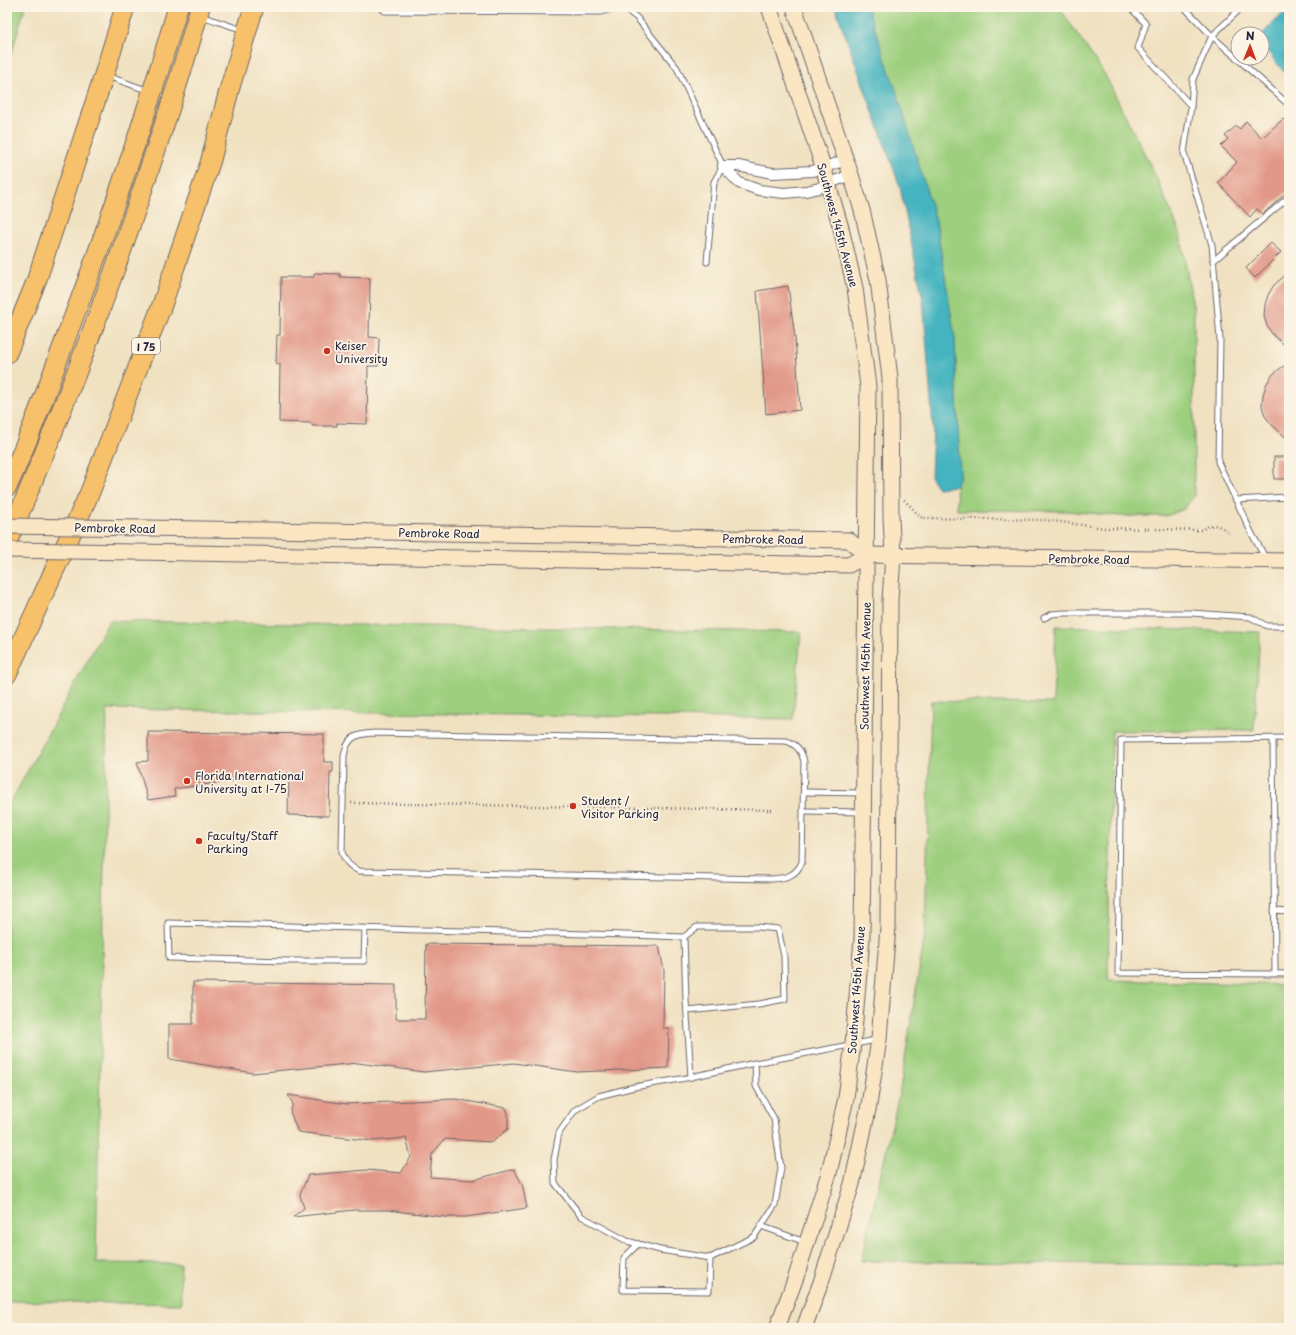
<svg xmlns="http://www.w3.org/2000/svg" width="1296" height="1335" font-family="'Playpen Sans',sans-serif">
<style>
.green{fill:#9ecf7f;stroke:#60785d}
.water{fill:#45b4c0;stroke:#346b7e}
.building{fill:#e29888}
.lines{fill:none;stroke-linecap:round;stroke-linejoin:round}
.lane-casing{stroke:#6a656a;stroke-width:7}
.street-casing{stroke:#6a656a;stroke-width:12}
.secondary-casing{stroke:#6a656a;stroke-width:17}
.highway-casing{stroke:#6a656a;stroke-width:21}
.path{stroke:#6a656a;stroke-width:2.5;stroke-dasharray:1 3;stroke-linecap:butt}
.lane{stroke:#fff;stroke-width:5}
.street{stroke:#fff;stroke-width:10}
.secondary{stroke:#fbe6c4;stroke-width:15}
.highway{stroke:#f6c16b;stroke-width:19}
.secondary-bridge-casing{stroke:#6a656a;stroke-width:17;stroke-linecap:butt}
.secondary-bridge{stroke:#fbe6c4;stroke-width:15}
.poi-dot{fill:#c8321e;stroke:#fcf5e5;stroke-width:1.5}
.labels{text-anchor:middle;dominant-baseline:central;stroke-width:3.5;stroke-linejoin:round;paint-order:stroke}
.shield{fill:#fcf5e5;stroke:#63616e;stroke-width:1}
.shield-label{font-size:10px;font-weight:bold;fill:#22223b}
.street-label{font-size:11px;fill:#22223b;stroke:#fcf5e5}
.poi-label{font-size:11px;fill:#22223b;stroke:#fcf5e5;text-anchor:start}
</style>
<rect width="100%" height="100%" fill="#fcf5e5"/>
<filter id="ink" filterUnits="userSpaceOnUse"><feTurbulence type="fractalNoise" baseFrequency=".025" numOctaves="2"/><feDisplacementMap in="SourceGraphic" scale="8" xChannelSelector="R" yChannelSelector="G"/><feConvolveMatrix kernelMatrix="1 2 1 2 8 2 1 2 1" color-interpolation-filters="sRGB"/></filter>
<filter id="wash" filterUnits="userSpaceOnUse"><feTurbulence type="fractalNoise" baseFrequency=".012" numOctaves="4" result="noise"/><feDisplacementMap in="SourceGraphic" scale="16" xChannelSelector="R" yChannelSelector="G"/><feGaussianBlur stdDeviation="0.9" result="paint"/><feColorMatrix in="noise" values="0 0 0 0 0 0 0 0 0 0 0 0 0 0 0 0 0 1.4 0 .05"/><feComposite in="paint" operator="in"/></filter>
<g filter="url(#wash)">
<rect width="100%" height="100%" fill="#f0e1c1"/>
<g class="green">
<path d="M7 7H25L7 68Z"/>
<path d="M867 7H1059L1105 75 1156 177 1180 233 1194 311V496L1184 509 1166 516H1120L1067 511 957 510 956 486 960 477 955 338Z"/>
<path d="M109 621 801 632 793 719 107 709 96 1263 180 1264 181 1304 7 1301V809Z"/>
<path d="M1056 626 1260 632 1254 730 1112 731 1108 980 1289 985V1266L861 1261 900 1090 925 933 931 701 1053 703Z"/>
</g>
<g class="water">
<path d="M835 7H867L897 93 936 221 955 338 960 477 956 486 938 488 931 478 933 427 923 300 900 187Z"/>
<path d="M1289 8V78L1262 45V34Z"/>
</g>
<g id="blocks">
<g class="building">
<path d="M1283 119 1289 124V190L1263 214 1257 209 1250 217 1218 183 1237 162 1221 146 1228 139 1225 136 1236 126 1240 129 1246 121 1262 138Z"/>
<path d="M1271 243 1281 252 1255 278 1246 268Z"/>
<path d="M1289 272V349L1273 335 1267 326 1264 316 1265 305 1268 295 1274 285Z"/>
<path d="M314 273 340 274V277L370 278 369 337 379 338 378 366H368L367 424 337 423V426H312V423L279 422 280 364H276L277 335H280L281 277H314Z"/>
<path d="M788 286 795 337 800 410 766 414 757 291Z"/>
<path d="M1289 364V440L1272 425 1265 416 1262 406 1263 395 1266 385 1272 375 1282 367Z"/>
<rect x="1274" y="457" width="15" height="22"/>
<path d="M148 732 324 734V762H333V772H330L329 816 288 815 289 773 174 789 175 796 148 800 137 762 148 761Z"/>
<path d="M426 944 659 946 664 970 663 1028H669L668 1068 577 1072 514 1063 424 1072 358 1063 253 1073 169 1059V1024H193V982L396 985V1019H425Z"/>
<path d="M288 1095 347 1104 455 1099 506 1108 508 1113V1129L492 1142 445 1139 432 1154 430 1177 473 1180 514 1169 522 1184 527 1208 466 1217H445L387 1210H354L293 1217 304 1208 300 1195 308 1175 367 1170 401 1173 411 1157 406 1138 372 1141 298 1132 290 1112 293 1104Z"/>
</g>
</g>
</g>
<g filter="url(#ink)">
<use href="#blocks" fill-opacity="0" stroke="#6a656a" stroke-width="1"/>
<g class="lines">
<g class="lane-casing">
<g id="lane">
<path d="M380 7 385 11 601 12 618 7"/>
<path d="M623 7 637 18 677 68 723 166 714 182 707 262"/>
<path d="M1130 7 1146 24 1138 48 1191 106"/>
<path d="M1184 7 1212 36 1289 105"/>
<path d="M1242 7 1212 36 1193 79 1191 106 1184 153 1212 245 1220 339 1218 462 1252 534 1266 559"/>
<path d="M201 16 243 30"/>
<path d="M107 76 149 91"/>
<path d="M1213 261 1289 197"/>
<path d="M1236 500 1289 497"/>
<path d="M1044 618 1052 614 1064 613H1191L1250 617 1267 626H1289"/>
<path d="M374 733 786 741C797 744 802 751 804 762L802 862C796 876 786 878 772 879L359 871C350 867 345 862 342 852L344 756C347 737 356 734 374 733Z"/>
<path d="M1289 738 1121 740 1118 973 1289 974"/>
<path d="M1273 739 1275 974"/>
<path d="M804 792 863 793"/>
<path d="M804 811 863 812"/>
<path d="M1274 911 1289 912"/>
<path d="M365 928 364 961H288L169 958 168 923C241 924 314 927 387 929 486 932 585 933 684 937"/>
<path d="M687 1011 759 1004 785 999 784 956 778 929 758 927H697L684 937 686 1000 691 1077"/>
<path d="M755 1063 686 1078 634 1087 599 1096 575 1110 559 1133 554 1160 555 1183 581 1216 627 1241 660 1250 710 1258 754 1237 775 1205 781 1168 774 1119 756 1086 755 1063 876 1040"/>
<path d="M761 1226 805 1242"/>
<path d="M638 1244 624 1258 623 1290 709 1291 710 1258"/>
</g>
</g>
<g class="street-casing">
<g id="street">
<path d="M723 166 739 183 759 190 784 193 806 191 819 188 829 183 851 175"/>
<path d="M723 166H738L772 173 813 171 846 160"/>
</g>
</g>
<g class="secondary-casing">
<g id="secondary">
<path d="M769 7 821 160 841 228 855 288 868 386 862 938 853 1043 846 1098 829 1173 796 1277 777 1328"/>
<path d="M794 7 851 175 862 210 878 280 890 378 891 518 893 556 890 600 888 927 879 1039 869 1105 852 1184 821 1282 804 1328"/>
<path d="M146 528 849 540 866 555"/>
<path d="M135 552 849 565 866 555 1289 561"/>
</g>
</g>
<g class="highway-casing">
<g id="highway">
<path d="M7 353 36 282 104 75 125 7"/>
<path d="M7 487C30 437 49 384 68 332 109 225 146 117 178 7"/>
<path d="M7 542C64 410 115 276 159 140 174 96 188 52 200 7"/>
<path d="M7 674 90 492 162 305 210 163 230 87 254 7"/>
</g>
</g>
<g class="path">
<path d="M904 500 922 518 1045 520 1105 528 1202 530C1213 522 1220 525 1229 533"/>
<path d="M351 803 774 810"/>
</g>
<use href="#lane" class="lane"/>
<use href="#street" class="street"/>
<use href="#secondary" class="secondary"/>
<use href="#highway" class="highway"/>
<g class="secondary-bridge-casing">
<g id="secondary-bridge">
<path d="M7 526 146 528"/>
<path d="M7 550 135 552"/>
</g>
</g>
<use href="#secondary-bridge" class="secondary-bridge"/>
</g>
</g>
<g class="poi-dot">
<circle cx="327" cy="351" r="4"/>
<circle cx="187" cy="781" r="4"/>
<circle cx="573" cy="806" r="4"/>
<circle cx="199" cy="841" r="4"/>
</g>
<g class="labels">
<rect class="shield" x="132" y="338" width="28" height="16" rx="3"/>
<g class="shield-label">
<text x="146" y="346">I 75</text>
</g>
<g class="street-label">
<text transform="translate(838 225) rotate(75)">Southwest 145th Avenue</text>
<text transform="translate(115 528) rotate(1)">Pembroke Road</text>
<text transform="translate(439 533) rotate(1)">Pembroke Road</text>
<text transform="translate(763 539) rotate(1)">Pembroke Road</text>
<text transform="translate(1089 559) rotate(1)">Pembroke Road</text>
<text transform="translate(865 666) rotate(-89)">Southwest 145th Avenue</text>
<text transform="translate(856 990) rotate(-86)">Southwest 145th Avenue</text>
</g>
<g class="poi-label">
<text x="335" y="345">Keiser<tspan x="335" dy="13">University</tspan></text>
<text x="195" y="775">Florida International<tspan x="195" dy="13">University at I-75</tspan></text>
<text x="581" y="800">Student /<tspan x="581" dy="13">Visitor Parking</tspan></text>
<text x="207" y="835">Faculty/Staff<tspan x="207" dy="13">Parking</tspan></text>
</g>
</g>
<rect width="1296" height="1335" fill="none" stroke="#fcf5e5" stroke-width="24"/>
<g transform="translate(1250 46) rotate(1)"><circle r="19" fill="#fcf5e5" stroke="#a5a1a1"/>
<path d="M0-3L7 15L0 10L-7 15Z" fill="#c8321e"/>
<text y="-6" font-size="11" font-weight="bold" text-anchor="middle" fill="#22223b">N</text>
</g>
</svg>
